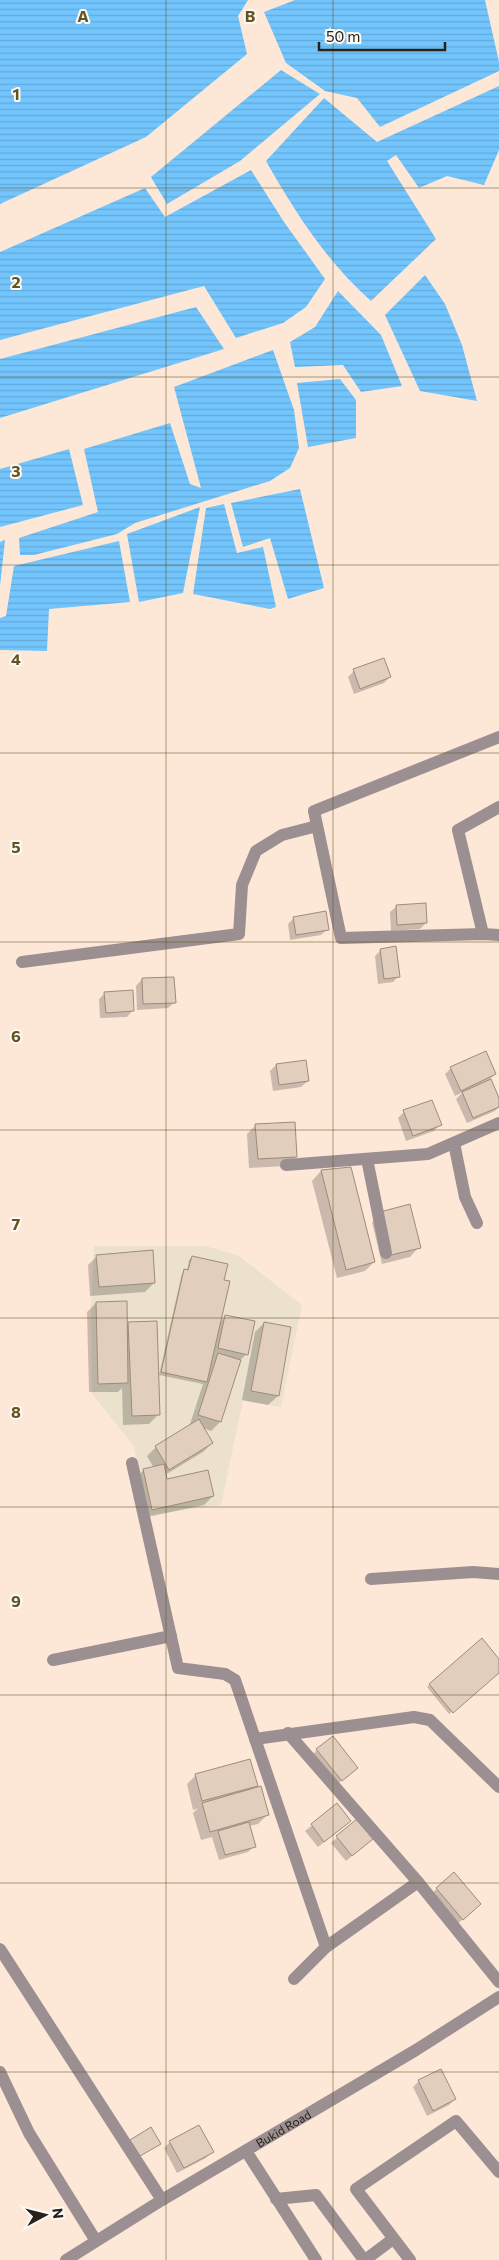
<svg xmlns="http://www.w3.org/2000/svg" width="499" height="2260" font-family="Commissioner,sans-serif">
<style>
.education{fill:#ece1cc}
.water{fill:url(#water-rules)}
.shadow{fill:#0003}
.building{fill:#e2cebd;stroke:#9e8b7c}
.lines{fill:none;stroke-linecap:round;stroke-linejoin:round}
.minor{stroke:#9b8f91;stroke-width:12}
.grid{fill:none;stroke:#625521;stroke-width:1;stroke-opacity:0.55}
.labels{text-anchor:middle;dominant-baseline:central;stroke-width:4;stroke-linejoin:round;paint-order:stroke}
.street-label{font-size:12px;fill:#28201a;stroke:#fdf9f5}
.grid-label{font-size:16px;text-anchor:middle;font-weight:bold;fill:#625521;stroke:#fdf9f5;stroke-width:4;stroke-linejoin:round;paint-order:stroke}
</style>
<defs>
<pattern id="water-rules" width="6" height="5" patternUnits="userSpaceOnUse" patternTransform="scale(1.25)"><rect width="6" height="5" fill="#73c5fd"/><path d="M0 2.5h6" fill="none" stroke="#64a9d8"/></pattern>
</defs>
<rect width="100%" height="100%" fill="#fde8d7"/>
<path class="education" d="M94 1246H206L239 1256 302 1305 281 1407 243 1401 221 1505 146 1515 134 1446 92 1394 91 1305Z"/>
<g class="water">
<path d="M0 0H248L238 16 247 54 146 137 0 204Z"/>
<path d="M295 0H485L499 62V71L380 127 357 98 325 91 286 63 264 12Z"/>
<path d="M281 70 320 94 240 161 167 204 151 177Z"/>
<path d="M499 86V150L484 185 447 176 419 188 396 155 387 161 436 239 371 301C326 261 295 212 266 161L324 98 377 142Z"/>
<path d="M251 170 284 222 325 279 306 307 283 323 236 338 204 286 0 340V252L145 188 165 217Z"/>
<path d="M425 275 445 304 462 345 477 401 420 391 385 315Z"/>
<path d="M338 291 381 335 402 386 361 392 343 365 295 367 290 342 315 327Z"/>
<path d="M196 307 224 349 0 418V359Z"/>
<path d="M273 350 294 410 299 448 290 468 270 481 135 523 117 534 34 555H20L19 538 98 512 84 449 170 423 190 484 201 488 174 387Z"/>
<path d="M340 379 356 400V438L308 447 297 383Z"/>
<path d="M69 449 83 505 0 527V469Z"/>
<path d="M300 489 324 588 288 599 270 538 243 547 231 503Z"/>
<path d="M224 504 237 553 263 547 276 607 270 609 193 594 206 508Z"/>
<path d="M200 507 183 593 139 602 127 534Z"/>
<path d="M5 540 0 586V542Z"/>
<path d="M119 541 130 602 49 609 47 651 0 650V618L6 616 14 566Z"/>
</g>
<g class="shadow">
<path d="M354 671 390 677 384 683 354 694 348 677Z"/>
<path d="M397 906 426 923 420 929 391 931 390 912Z"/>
<path d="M294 918 328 929 321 935 290 940 288 924Z"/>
<path d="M381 950 399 976 393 982 378 984 375 956Z"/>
<path d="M142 979 175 1002 168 1008 137 1010 136 986Z"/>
<path d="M105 993 133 1010 127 1017 100 1018 99 999Z"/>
<path d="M276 1065 308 1081 301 1087 273 1091 270 1071Z"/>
<path d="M451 1068 495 1074 490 1079 499 1101V1107L495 1111 467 1123 456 1099 463 1092 455 1096 445 1074Z"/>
<path d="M404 1112 440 1125 434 1131 406 1141 398 1118Z"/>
<path d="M256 1125 296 1157 286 1166 249 1168 247 1134Z"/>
<path d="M321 1171 374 1262 365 1271 337 1278 312 1181Z"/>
<path d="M381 1213 419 1247 410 1257 382 1264 372 1222Z"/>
<path d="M97 1256 154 1283 145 1292 90 1296 88 1265Z"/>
<path d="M192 1257 223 1280 219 1323 226 1316 247 1354 239 1361 220 1422 211 1431 203 1428 212 1443 203 1452 165 1475 166 1480 213 1496 204 1505 143 1518 134 1479 144 1470 154 1468 147 1456 156 1447 192 1425 190 1424 203 1384 159 1375 182 1273 187 1271 189 1260Z"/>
<path d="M96 1303 126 1326 129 1323 159 1414 149 1424 123 1425 122 1388 118 1392H89L87 1312Z"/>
<path d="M264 1323 278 1396 268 1405 242 1400 255 1332Z"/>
<path d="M482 1640 499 1661V1672L449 1714 427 1687Z"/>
<path d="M317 1750 350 1774 335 1786 311 1756Z"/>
<path d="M196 1775 256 1785 252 1790 267 1815 258 1824 249 1826 254 1846 248 1852 219 1860 212 1837 201 1840 193 1813 198 1808 193 1810 187 1784Z"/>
<path d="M337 1805 343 1827 318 1847 305 1831Z"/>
<path d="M356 1821 365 1845 346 1861 331 1843Z"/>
<path d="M454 1873 474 1910 456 1925 430 1895Z"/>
<path d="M419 2081 455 2099 449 2105 427 2116 413 2087Z"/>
<path d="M170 2142 212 2152 206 2158 177 2173 164 2148Z"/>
<path d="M159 2143 133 2161 125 2147Z"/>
</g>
<g class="building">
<path d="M384 658 391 677 360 689 353 669Z"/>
<path d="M426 903 427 923 397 925 396 905Z"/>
<path d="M326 911 329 930 296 935 293 917Z"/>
<path d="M396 946 400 977 384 979 380 949Z"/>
<path d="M174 977 176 1003 143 1004 142 978Z"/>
<path d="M133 990 134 1011 106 1013 104 992Z"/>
<path d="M486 1051 496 1074 461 1091 450 1067Z"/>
<path d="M306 1060 309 1081 279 1085 276 1064Z"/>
<path d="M491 1079 499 1098V1107L473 1118 462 1092Z"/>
<path d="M432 1100 442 1125 413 1136 403 1110Z"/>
<path d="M295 1122 297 1157 258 1159 255 1124Z"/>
<path d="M351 1167 375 1262 346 1270 321 1170Z"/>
<path d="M410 1204 421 1248 391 1255 380 1212Z"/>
<path d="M153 1250 155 1283 99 1287 96 1255Z"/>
<path d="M192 1256 228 1264 224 1280 230 1281 207 1382 161 1372 184 1269 188 1270Z"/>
<path d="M127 1301 128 1383 98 1384 96 1302Z"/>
<path d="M225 1315 255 1321 248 1355 218 1348Z"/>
<path d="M157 1321 160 1415 132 1416 128 1322Z"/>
<path d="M264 1322 291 1327 279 1396 251 1391Z"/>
<path d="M218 1353 241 1360 221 1422 198 1415Z"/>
<path d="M199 1419 213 1443 169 1470 155 1446Z"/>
<path d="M164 1464 167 1479 208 1470 214 1496 152 1510 143 1469Z"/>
<path d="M482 1638 499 1659V1673L453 1713 429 1684Z"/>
<path d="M333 1736 358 1768 342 1781 316 1749Z"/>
<path d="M250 1759 258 1786 202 1801 195 1774Z"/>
<path d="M261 1786 269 1815 210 1832 202 1803Z"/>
<path d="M337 1803 351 1821 324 1842 311 1824Z"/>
<path d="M357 1819 373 1839 352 1856 336 1836Z"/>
<path d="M249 1822 256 1847 225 1855 218 1831Z"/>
<path d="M454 1872 481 1904 463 1920 436 1888Z"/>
<path d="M441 2069 456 2099 433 2111 418 2080Z"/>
<path d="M199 2125 214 2152 184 2168 169 2141Z"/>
<path d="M151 2127 161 2144 140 2156 130 2140Z"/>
</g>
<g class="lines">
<g class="minor">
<path d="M499 737 314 811 341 938 483 934 499 935"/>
<path d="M483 934 458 830 499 807"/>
<path d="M22 962 239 934 242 885 256 851 282 835 317 826"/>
<path d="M454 1143 465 1197 477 1223"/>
<path d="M367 1159 386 1253"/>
<path d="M286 1165 428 1154 499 1123"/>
<path d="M132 1463 178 1668 225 1674 235 1680 326 1947"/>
<path d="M371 1579 473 1572 499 1574"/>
<path d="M53 1660 171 1636"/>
<path d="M288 1733 418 1882 499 1982"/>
<path d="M255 1739 414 1717 430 1720 499 1787"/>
<path d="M0 1949 162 2200"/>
<path d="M294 1979 326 1947 418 1882"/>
<path d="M0 2072 29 2133 96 2241"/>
<path d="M246 2151 316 2260"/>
<path d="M276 2199 316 2195 364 2260"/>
<path id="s1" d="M66 2260 162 2200 416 2050 499 1997"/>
<path d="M365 2260 393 2239"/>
<path d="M410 2260 356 2189 456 2121 499 2172"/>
</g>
</g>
<path class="grid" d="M166 0V2260M333 0V2260M0 188H499M0 377H499M0 565H499M0 753H499M0 942H499M0 1130H499M0 1318H499M0 1507H499M0 1695H499M0 1883H499M0 2072H499"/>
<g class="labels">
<g class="street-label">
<text stroke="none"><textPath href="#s1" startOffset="254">Bukid Road</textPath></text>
</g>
</g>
<g class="grid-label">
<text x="83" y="22">A</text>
<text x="250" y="22">B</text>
<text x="16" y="100">1</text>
<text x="16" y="288">2</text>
<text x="16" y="477">3</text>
<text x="16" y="665">4</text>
<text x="16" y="853">5</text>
<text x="16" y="1042">6</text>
<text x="16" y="1230">7</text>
<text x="16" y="1418">8</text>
<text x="16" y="1607">9</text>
</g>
<g transform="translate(45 2215) rotate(83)" stroke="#fdf9f5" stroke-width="4" paint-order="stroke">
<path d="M0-4L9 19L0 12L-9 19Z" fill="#28201a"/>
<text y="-8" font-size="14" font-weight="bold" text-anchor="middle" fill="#28201a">N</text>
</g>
<path d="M319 42v8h126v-8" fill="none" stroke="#28201a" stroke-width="2.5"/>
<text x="326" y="42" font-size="15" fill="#28201a" stroke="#fdf9f5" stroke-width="4" paint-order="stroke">50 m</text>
</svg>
